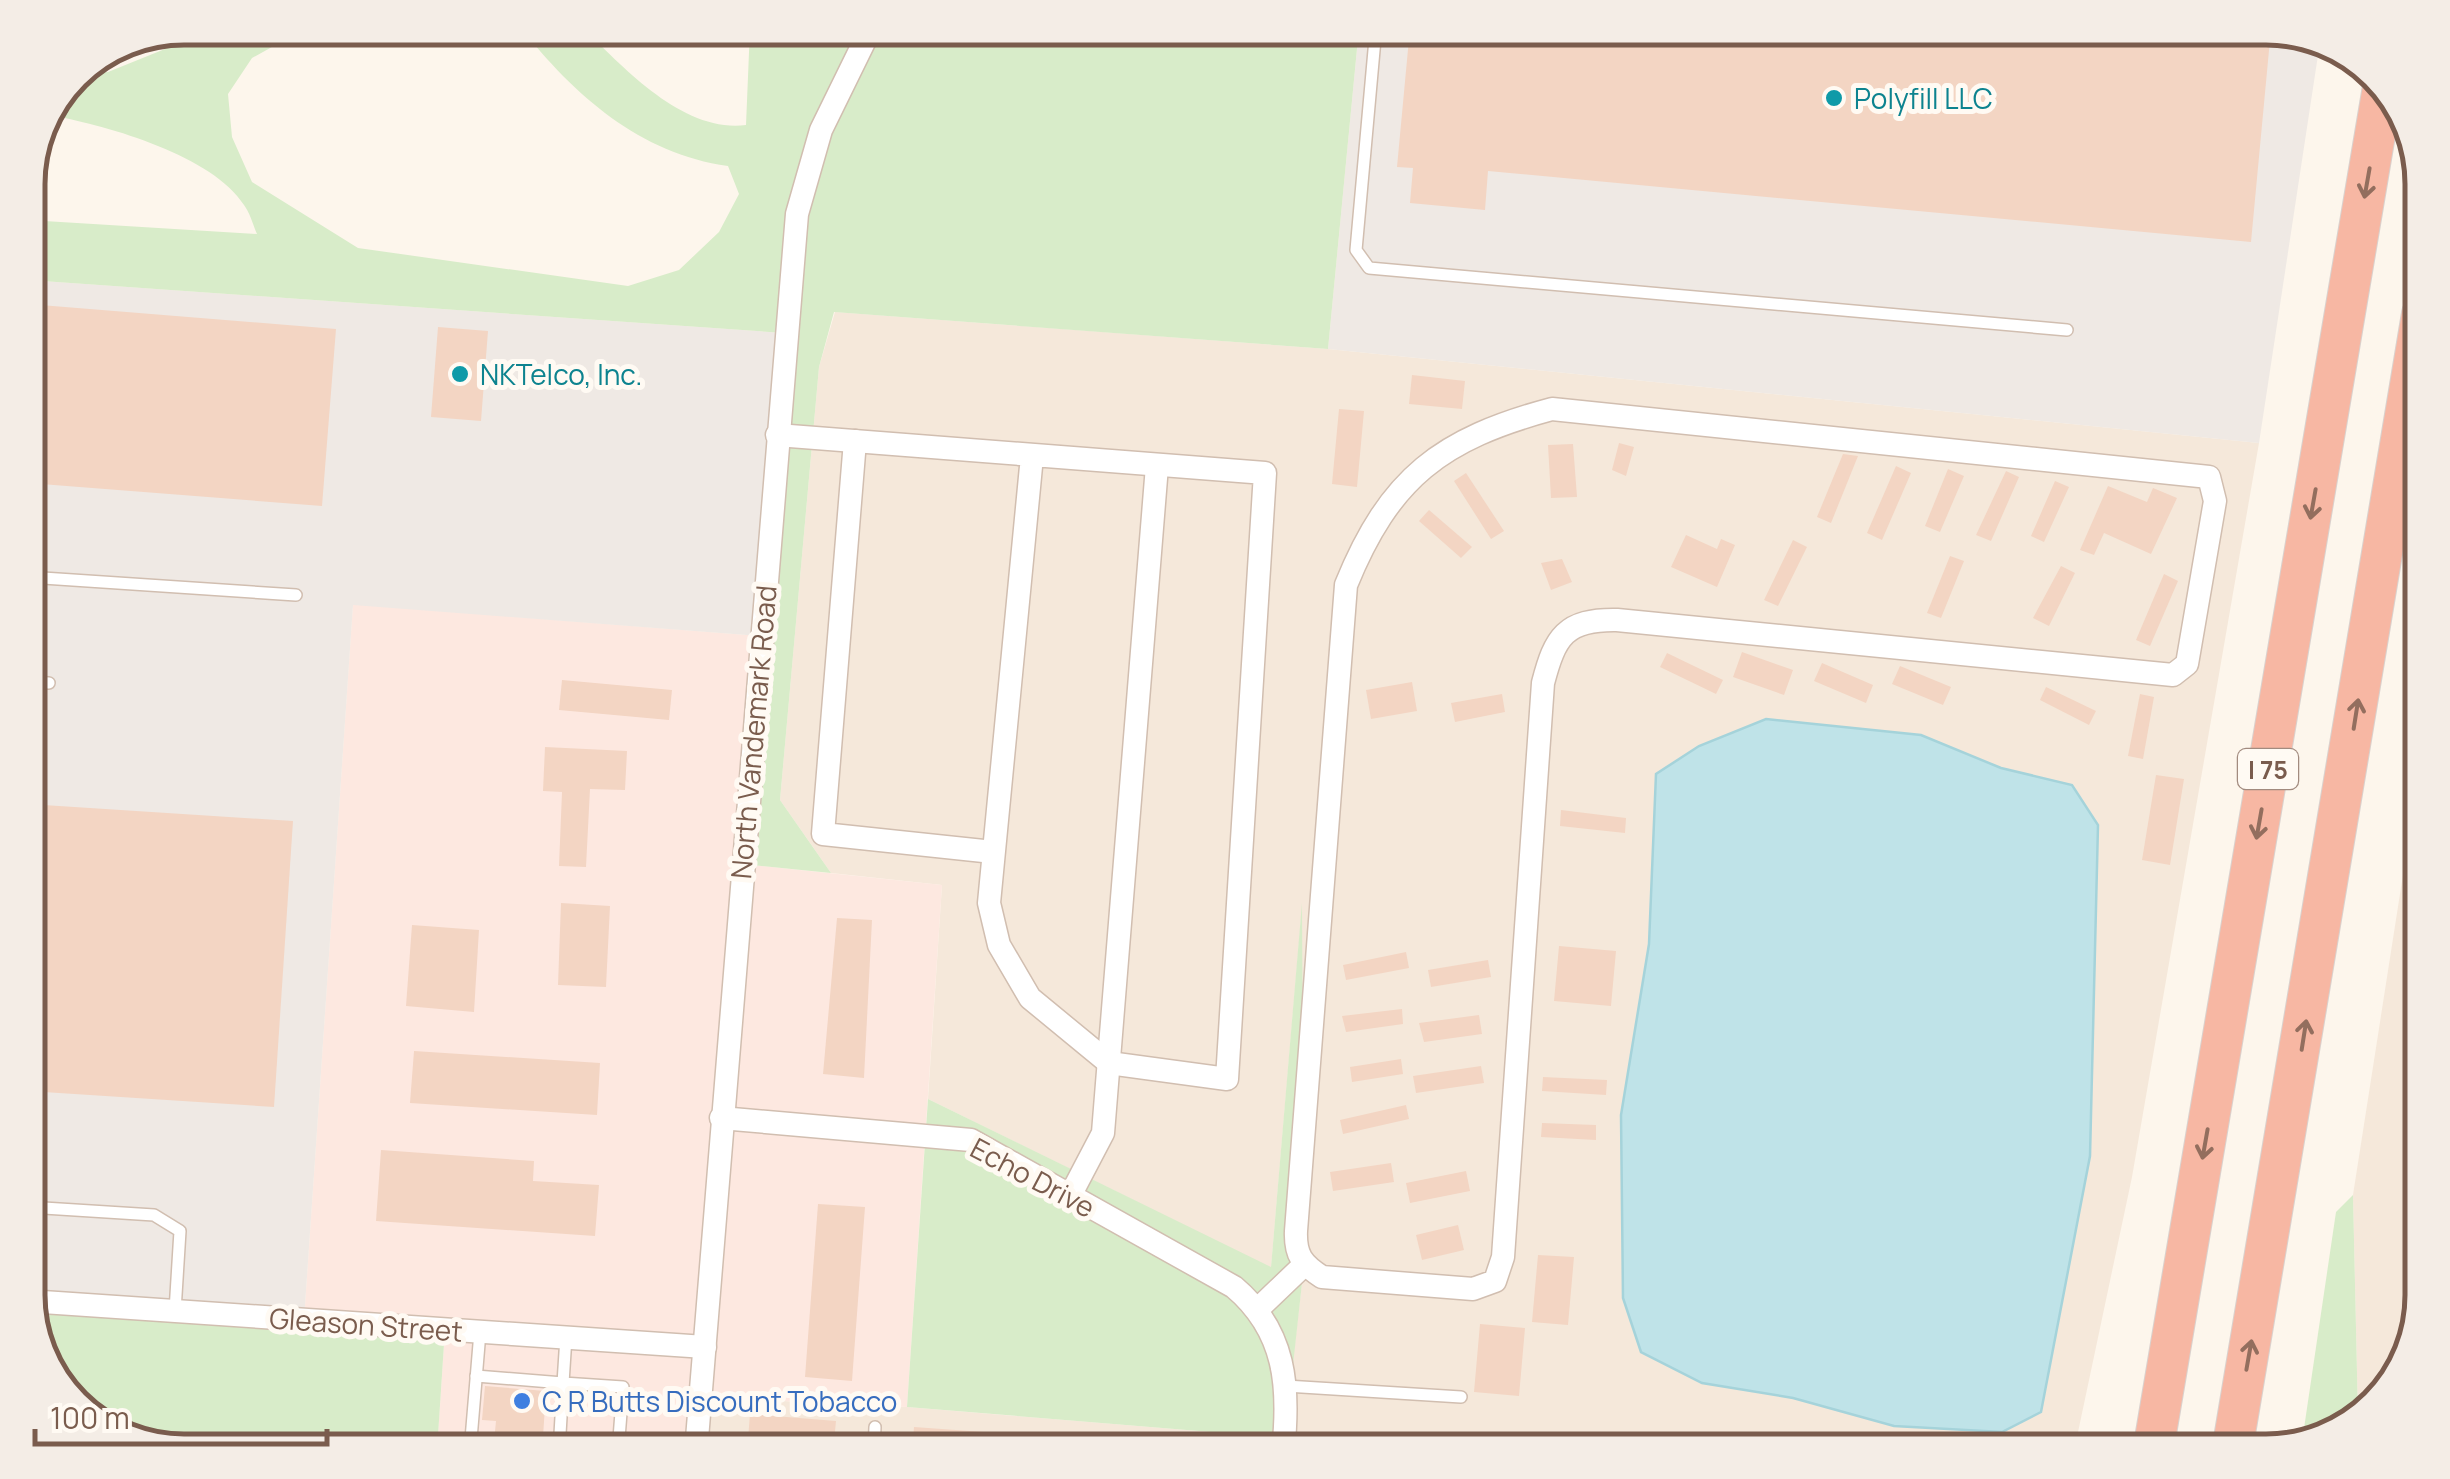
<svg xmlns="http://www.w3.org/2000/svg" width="2450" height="1479" font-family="Manrope,sans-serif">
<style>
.residential{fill:#f5e8da}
.commercial{fill:#fde8e0}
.industrial{fill:#efe9e4}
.green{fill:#d8ecc9}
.water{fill:#bfe3e8;stroke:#a5d3da;stroke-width:2.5}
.building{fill:#f3d5c3}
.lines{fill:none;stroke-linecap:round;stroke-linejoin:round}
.service-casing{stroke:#d1beb0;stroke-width:14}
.minor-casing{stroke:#d1beb0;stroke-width:25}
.motorway-casing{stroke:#dad1cd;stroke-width:42}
.service{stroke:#fff;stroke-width:11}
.minor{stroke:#fff;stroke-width:22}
.motorway{stroke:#f7b7a3;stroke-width:40}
.oneway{stroke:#936e5e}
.culture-dot{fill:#0f9aa8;stroke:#fffaf3;stroke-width:4}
.shop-dot{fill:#3f7fe0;stroke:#fffaf3;stroke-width:4}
.labels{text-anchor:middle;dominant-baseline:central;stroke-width:10;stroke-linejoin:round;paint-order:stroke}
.shield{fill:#fffaf3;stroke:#a28b7f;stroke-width:2.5}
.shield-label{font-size:25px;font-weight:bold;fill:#7a5c4d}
.culture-label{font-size:28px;fill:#0d838f;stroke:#fffaf3;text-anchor:start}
.street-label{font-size:28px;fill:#7a5c4d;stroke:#fffaf3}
.shop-label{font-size:28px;fill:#366cbe;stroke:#fffaf3;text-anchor:start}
.rim{fill:none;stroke:#7a5c4d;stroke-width:5}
</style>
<rect width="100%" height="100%" fill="#fdf6ec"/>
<g class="residential">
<path d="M835 312 1328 349 2259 443 2132 1177 2074 1451H696L701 1397 907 1407 1284 1438 1304 1265 1301 919 1271 1268 928 1099 942 885 831 873 780 800 819 367Z"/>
<path d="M2422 753V1296L2401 1374 2358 1417 2353 1195Z"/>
</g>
<path class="commercial" d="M353 604 760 636 742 864 942 885 907 1407 701 1397 696 1451H437L445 1330 304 1320Z"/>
<g class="industrial">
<path d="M1359 28H2266L2320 42 2259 443 1328 349Z"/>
<path d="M28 280 784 333 760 636 353 605 304 1320 28 1301Z"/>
</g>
<g class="green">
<path d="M217 28H306L252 58 228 94 232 137 252 182 358 248 628 286 679 270 719 232 739 194 728 166C640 154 574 95 521 28H583C624 68 683 133 746 125L750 28H1359L1328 349 834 312 819 367 780 800 831 873 742 864 784 333 28 280V220L257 234C253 225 250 213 244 205 213 156 109 126 54 116L73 75 108 72Z"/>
<path d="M1302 903 1304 1265 1285 1438 907 1407 928 1099 1271 1267Z"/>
<path d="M2353 1195 2358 1417 2345 1430 2302 1442 2336 1212Z"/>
<path d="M28 1305 445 1329 437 1451H184L105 1430 49 1374Z"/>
</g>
<path class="water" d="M1766 719 1921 735 2001 768 2072 785 2098 825 2090 1156 2041 1412 2002 1432 1894 1426 1793 1398 1702 1383 1641 1352 1623 1298 1621 1115 1649 944 1656 774 1699 746Z"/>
<g class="building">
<path d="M1410 28H2266L2271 29 2251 242 1488 171 1485 210 1410 203 1413 168 1397 167Z"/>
<path d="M28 304 336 329 322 506 28 483Z"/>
<path d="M438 327 488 331 481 421 431 417Z"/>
<path d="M1412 375 1465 381 1462 409 1409 404Z"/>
<path d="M1339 409 1364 411 1357 487 1332 484Z"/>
<path d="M1619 443 1634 447 1626 476 1612 470Z"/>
<path d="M1573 444 1577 497 1551 498 1548 445Z"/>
<path d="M1843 454 1858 456 1831 523 1817 517Z"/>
<path d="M1896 466 1911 473 1882 540 1867 533Z"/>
<path d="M1948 469 1964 476 1940 532 1925 526Z"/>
<path d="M2006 471 2019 477 1991 541 1976 535Z"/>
<path d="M1466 473 1504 531 1491 539 1454 481Z"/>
<path d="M2055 481 2069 487 2044 542 2031 536Z"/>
<path d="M2108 486 2147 502 2153 488 2177 498 2151 554 2104 533 2094 555 2080 550Z"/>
<path d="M1429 510 1472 547 1461 558 1419 521Z"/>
<path d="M1686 535 1717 549 1721 539 1735 545 1717 587 1671 567Z"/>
<path d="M1793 540 1807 547 1778 606 1764 600Z"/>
<path d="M1950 556 1964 561 1941 618 1927 613Z"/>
<path d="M1562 559 1572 582 1551 590 1541 563Z"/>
<path d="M2061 566 2075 573 2049 626 2033 618Z"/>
<path d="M2164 574 2178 581 2150 646 2136 640Z"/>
<path d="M1742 652 1793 670 1784 695 1733 677Z"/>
<path d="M1667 653 1723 680 1716 694 1660 667Z"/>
<path d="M1822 663 1873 685 1866 703 1814 681Z"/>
<path d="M1900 666 1951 687 1943 705 1892 684Z"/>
<path d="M562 680 672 690 669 720 559 710Z"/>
<path d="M1412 682 1417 711 1371 719 1366 690Z"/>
<path d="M2046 687 2096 711 2089 725 2040 700Z"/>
<path d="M1502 694 1505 712 1455 722 1451 703Z"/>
<path d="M2140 694 2154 697 2143 759 2128 756Z"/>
<path d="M545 747 627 751 625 790 590 789 586 867 559 866 562 792 543 791Z"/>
<path d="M2156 775 2184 779 2170 865 2142 860Z"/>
<path d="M28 804 293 821 274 1107 28 1091Z"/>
<path d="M1561 810 1626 818 1625 833 1560 826Z"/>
<path d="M561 903 610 906 606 987 558 985Z"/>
<path d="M837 918 872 920 864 1078 823 1074Z"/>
<path d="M412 925 479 930 474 1012 406 1006Z"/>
<path d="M1559 946 1616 951 1611 1006 1554 1001Z"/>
<path d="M1406 952 1409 968 1346 980 1343 965Z"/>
<path d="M1488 960 1491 977 1431 987 1428 970Z"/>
<path d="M1402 1009 1403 1024 1346 1032 1342 1016Z"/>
<path d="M1479 1015 1482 1034 1424 1042 1419 1023Z"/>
<path d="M414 1051 600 1063 597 1115 410 1103Z"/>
<path d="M1401 1059 1403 1074 1352 1082 1350 1067Z"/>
<path d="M1481 1066 1484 1083 1416 1093 1413 1076Z"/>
<path d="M1543 1077 1607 1080 1606 1095 1542 1091Z"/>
<path d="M1406 1105 1409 1119 1343 1134 1340 1120Z"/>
<path d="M1542 1123 1596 1125V1140L1541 1137Z"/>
<path d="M381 1150 534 1161 533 1181 599 1185 595 1236 376 1221Z"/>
<path d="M1391 1163 1394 1182 1333 1191 1330 1172Z"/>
<path d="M1466 1171 1470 1191 1410 1203 1406 1183Z"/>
<path d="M818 1204 865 1207 852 1381 805 1377Z"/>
<path d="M1458 1225 1464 1250 1422 1260 1416 1235Z"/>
<path d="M1538 1255 1574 1257 1568 1325 1532 1322Z"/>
<path d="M1480 1324 1525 1328 1519 1396 1474 1392Z"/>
<path d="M485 1386 546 1391 542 1452H493L496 1421 482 1420Z"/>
<path d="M750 1414 836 1421 833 1452H747Z"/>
<path d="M914 1427 1052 1437 1051 1452H912Z"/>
</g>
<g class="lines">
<g class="service-casing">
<g id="service">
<path d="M1376 28 1356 250 1369 268 2067 330"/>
<path d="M28 577 296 595"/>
<path d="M28 682 49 683"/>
<path d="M28 1207 154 1215 180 1231 175 1311"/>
<path d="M566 1337 563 1383 623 1387 618 1451"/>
<path d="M476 1376 563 1383 559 1451"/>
<path d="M1286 1386 1461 1397"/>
<path d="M470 1451 480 1332"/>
<path d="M874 1451 875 1427"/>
<path d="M1086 1451V1441"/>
</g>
</g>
<g class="minor-casing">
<g id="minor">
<path d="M1552 409 2209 477 2215 501 2187 664 2173 675 1617 620C1565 619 1555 637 1543 683L1503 1257 1495 1281 1473 1289 1322 1277C1302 1264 1295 1255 1296 1231L1346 585C1390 477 1441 439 1552 409Z"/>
<path d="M777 435 1265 473 1227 1079 1109 1063 1030 998 999 945 989 903 1032 456"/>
<path d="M855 441 823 834 993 852"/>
<path d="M721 1118 971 1140 1234 1287C1286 1331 1290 1387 1283 1451"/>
<path d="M1070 1196 1103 1133 1157 466"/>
<path d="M28 1301 705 1347"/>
<path d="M1259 1308 1304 1265"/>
<path d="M696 1451 797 214 821 130 871 28"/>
</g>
</g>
<g class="motorway-casing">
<g id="motorway">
<path d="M2153 1451 2383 87"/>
<path d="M2232 1451 2422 314"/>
</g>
</g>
<use href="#service" class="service"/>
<use href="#minor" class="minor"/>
<use href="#motorway" class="motorway"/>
</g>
<defs><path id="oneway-shaft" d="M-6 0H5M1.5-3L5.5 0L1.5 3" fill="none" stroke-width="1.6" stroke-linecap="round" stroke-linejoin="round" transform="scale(2.5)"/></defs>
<g class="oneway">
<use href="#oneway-shaft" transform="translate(2367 183) rotate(100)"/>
<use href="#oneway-shaft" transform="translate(2313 504) rotate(100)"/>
<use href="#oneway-shaft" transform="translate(2356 714) rotate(-81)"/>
<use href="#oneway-shaft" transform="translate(2259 824) rotate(100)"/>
<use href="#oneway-shaft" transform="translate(2304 1035) rotate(-81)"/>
<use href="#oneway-shaft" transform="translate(2205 1144) rotate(100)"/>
<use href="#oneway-shaft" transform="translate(2249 1355) rotate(-80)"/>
</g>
<g class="culture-dot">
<circle cx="1834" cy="98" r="10"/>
<circle cx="460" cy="374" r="10"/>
</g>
<circle class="shop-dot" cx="522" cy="1401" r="10"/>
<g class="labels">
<rect class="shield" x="2238" y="749" width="60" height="40" rx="8"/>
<g class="shield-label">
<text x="2268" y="769">I 75</text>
</g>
<g class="culture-label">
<text x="1854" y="98">Polyfill LLC</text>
<text x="480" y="374">NKTelco, Inc.</text>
</g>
<g class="street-label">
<text transform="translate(753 732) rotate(-85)">North Vandemark Road</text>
<text transform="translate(1033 1177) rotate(28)">Echo Drive</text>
<text transform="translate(366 1324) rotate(4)">Gleason Street</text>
</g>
<g class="shop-label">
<text x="542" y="1401">C R Butts Discount Tobacco</text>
</g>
</g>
<path d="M0 0H2450V1479H0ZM184 45H2266A139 139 0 0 1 2405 184V1295A139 139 0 0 1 2266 1434H184A139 139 0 0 1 45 1295V184A139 139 0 0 1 184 45Z" fill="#f4ede6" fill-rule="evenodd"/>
<path class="rim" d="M184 45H2266A139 139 0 0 1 2405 184V1295A139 139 0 0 1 2266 1434H184A139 139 0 0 1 45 1295V184A139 139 0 0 1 184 45Z"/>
<path d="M35 1429v15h292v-15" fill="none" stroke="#7a5c4d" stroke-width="5"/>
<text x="50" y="1429" font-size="30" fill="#7a5c4d" stroke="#fffaf3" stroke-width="8" paint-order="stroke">100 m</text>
</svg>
